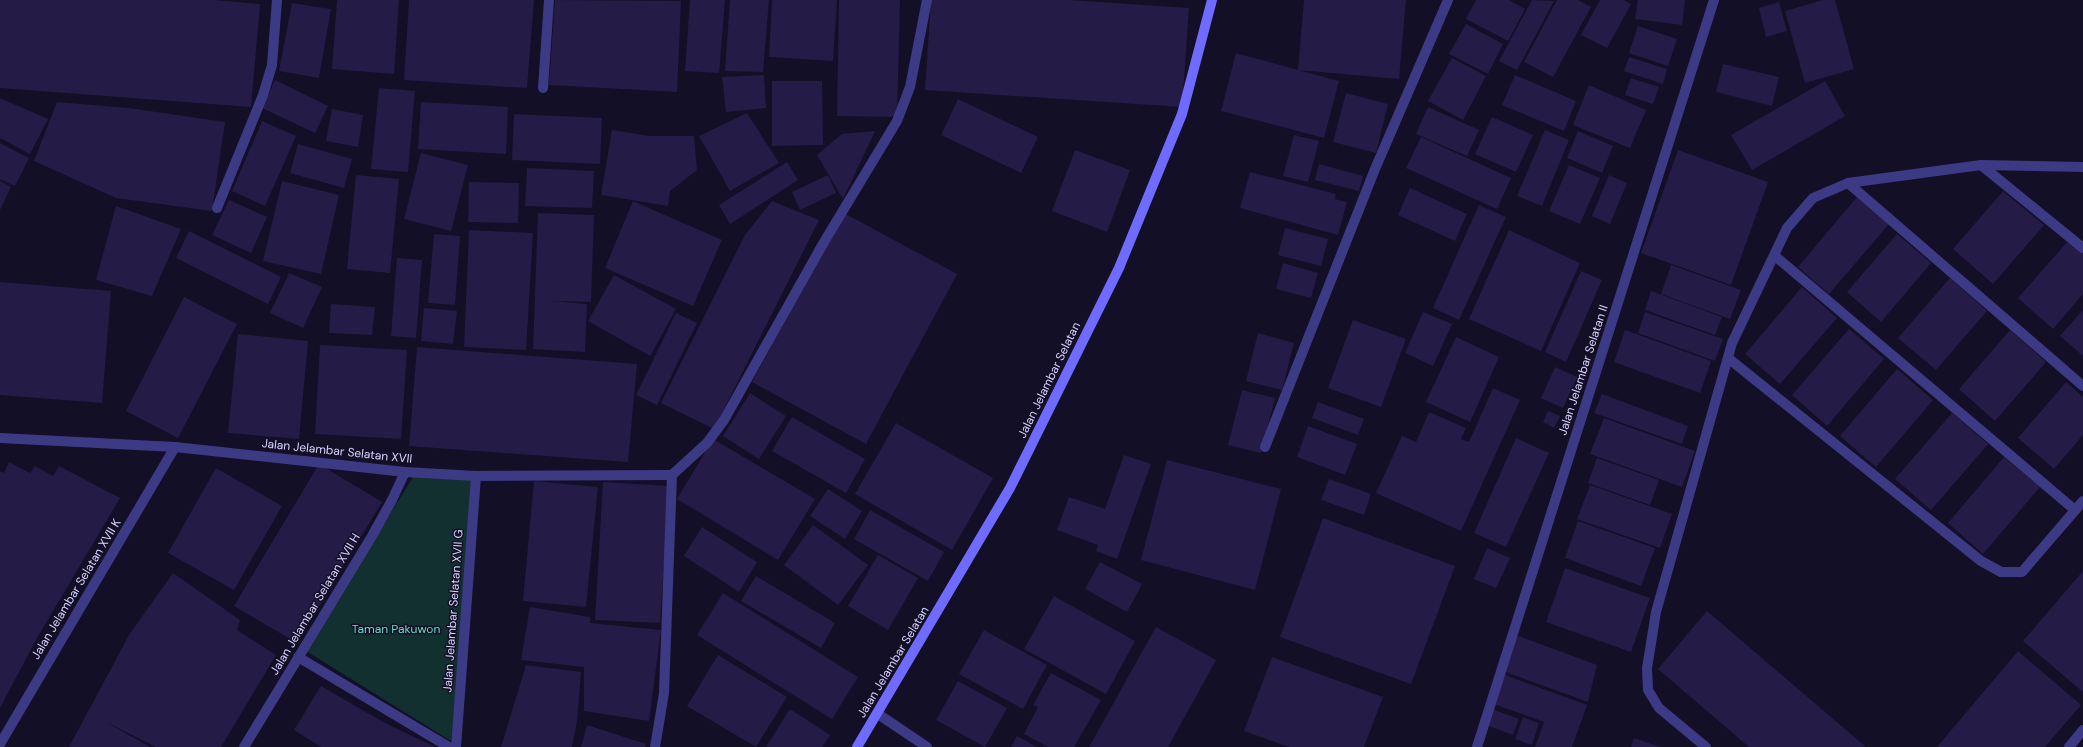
<svg xmlns="http://www.w3.org/2000/svg" width="2083" height="747" font-family="'DM Sans',sans-serif">
<style>
.green{fill:#12302f}
.building{fill:#241b47}
.lines{fill:none;stroke-linecap:round;stroke-linejoin:round}
.lane{stroke:#3d3a85;stroke-width:10}
.street{stroke:#3d3a85;stroke-width:10}
.secondary{stroke:#6f6bff;stroke-width:10}
.labels{text-anchor:middle;dominant-baseline:central;stroke-width:3;stroke-linejoin:round;paint-order:stroke}
.street-label{font-size:12px;fill:#d9d4ff;stroke:#130f26}
.park-label{font-size:12px;fill:#5fe0c0;stroke:#130f26}
</style>
<rect width="100%" height="100%" fill="#130f26"/>
<path class="green" d="M413 477H478L451 741 306 651Z"/>
<g class="building">
<path d="M0 0H214L260 4 251 107 0 88Z"/>
<path d="M337 0H399L394 74 332 69Z"/>
<path d="M409 0H534L527 88 404 80Z"/>
<path d="M555 0 681 1 677 92 549 85Z"/>
<path d="M690 0H725L719 73 685 71Z"/>
<path d="M730 0H769L763 72 725 71Z"/>
<path d="M772 0H837L833 61 769 57Z"/>
<path d="M839 0H900L897 117 837 116Z"/>
<path d="M931 0H1069L1189 8 1182 107 925 90Z"/>
<path d="M1304 0H1406L1399 79 1298 70 1339 81 1324 138 1221 111 1236 53 1298 70Z"/>
<path d="M1476 0H1509L1525 9 1508 41 1466 19Z"/>
<path d="M1532 0 1554 1 1517 70 1499 61Z"/>
<path d="M1557 0H1578L1591 7 1553 77 1524 62Z"/>
<path d="M1600 0H1623L1631 4 1607 48 1581 35Z"/>
<path d="M1638 0H1685L1682 25 1635 19Z"/>
<path d="M1823 0H1835L1854 69 1805 83 1785 11Z"/>
<path d="M1779 2 1787 31 1766 37 1759 8Z"/>
<path d="M292 3 331 9 319 78 279 71Z"/>
<path d="M1466 24 1503 44 1488 74 1449 54Z"/>
<path d="M1638 26 1677 39 1668 66 1629 53Z"/>
<path d="M1629 57 1667 69 1663 84 1624 71Z"/>
<path d="M1452 58 1486 76 1463 120 1428 101Z"/>
<path d="M1723 64 1779 77 1772 106 1716 92Z"/>
<path d="M764 75 766 108 726 112 722 77Z"/>
<path d="M1515 75 1576 101 1564 131 1502 105Z"/>
<path d="M1631 78 1659 87 1653 104 1625 95Z"/>
<path d="M275 80 328 106 315 133 262 108Z"/>
<path d="M772 81H822L823 145 772 146Z"/>
<path d="M1825 81 1845 116 1752 170 1731 135Z"/>
<path d="M1589 85 1646 110 1630 148 1573 125Z"/>
<path d="M379 88 415 91 408 172 371 169Z"/>
<path d="M1346 93 1388 104 1376 153 1333 142Z"/>
<path d="M0 98 48 119 30 154 0 138Z"/>
<path d="M958 99 1038 137 1021 173 941 135Z"/>
<path d="M57 102 129 108 225 122 212 211 116 198 34 161Z"/>
<path d="M421 102 508 107 506 154 418 149Z"/>
<path d="M1428 107 1479 130 1467 156 1416 134Z"/>
<path d="M332 109 363 115 358 147 326 141Z"/>
<path d="M747 113 779 163 730 191 699 136Z"/>
<path d="M514 114 602 118 600 164 512 160Z"/>
<path d="M1492 117 1533 135 1516 172 1475 154Z"/>
<path d="M262 121 296 136 265 206 232 191Z"/>
<path d="M612 130 650 136H694L697 170 670 191 668 206 601 195Z"/>
<path d="M1545 130 1569 140 1542 206 1517 196Z"/>
<path d="M875 131 843 199 817 155 842 134Z"/>
<path d="M1578 131 1613 146 1602 173 1567 158Z"/>
<path d="M1294 135 1319 141 1308 182 1283 176Z"/>
<path d="M1421 137 1511 178 1497 209 1406 168Z"/>
<path d="M0 143 29 158 15 186 0 179Z"/>
<path d="M298 144 352 159 344 188 290 173Z"/>
<path d="M1075 150 1130 170 1107 232 1052 211Z"/>
<path d="M1678 150 1768 182 1731 285 1641 253Z"/>
<path d="M421 153 468 165 451 231 404 219Z"/>
<path d="M787 162 798 180 730 224 719 205Z"/>
<path d="M1319 164 1363 176 1359 191 1315 180Z"/>
<path d="M1569 165 1600 178 1580 224 1549 211Z"/>
<path d="M527 168 594 171 592 208 525 206Z"/>
<path d="M1250 172 1336 194 1335 199 1347 202 1338 235 1240 208Z"/>
<path d="M356 175 399 179 390 273 347 269Z"/>
<path d="M828 175 836 193 800 210 792 192Z"/>
<path d="M1609 175 1627 183 1610 224 1592 216Z"/>
<path d="M0 181 11 187 0 210Z"/>
<path d="M282 181 339 195 321 274 263 261Z"/>
<path d="M469 182 519 183 518 223 468 222Z"/>
<path d="M1410 188 1467 214 1455 241 1398 215Z"/>
<path d="M2003 191 2044 225 1993 284 1953 249Z"/>
<path d="M1857 197 1889 224 1829 294 1798 267Z"/>
<path d="M229 200 267 217 251 253 212 235Z"/>
<path d="M633 201 722 240 693 306 605 268Z"/>
<path d="M772 201 819 220 714 429 661 403 745 235Z"/>
<path d="M1479 205 1506 217 1459 320 1433 308Z"/>
<path d="M116 206 181 229 152 296 96 280Z"/>
<path d="M538 213 594 215 591 302 551 301 587 304 585 352 533 349Z"/>
<path d="M844 213 957 274 866 444 752 382Z"/>
<path d="M1285 228 1328 239 1321 266 1278 255Z"/>
<path d="M469 230 533 233 526 350 464 347Z"/>
<path d="M1509 230 1580 263 1541 351 1469 319Z"/>
<path d="M189 231 281 277 268 304 176 258Z"/>
<path d="M434 234 460 236 455 305 428 303Z"/>
<path d="M1897 234 1931 263 1881 322 1847 292Z"/>
<path d="M2068 241 2083 253V294L2053 329 2018 298Z"/>
<path d="M397 258 422 260 416 338 391 336Z"/>
<path d="M1283 263 1318 273 1311 298 1276 289Z"/>
<path d="M1671 265 1741 290 1730 319 1661 294Z"/>
<path d="M1581 271 1602 280 1566 362 1545 352Z"/>
<path d="M289 273 322 287 303 328 270 313Z"/>
<path d="M614 275 676 309 650 356 588 321Z"/>
<path d="M1950 278 1987 311 1936 370 1898 338Z"/>
<path d="M0 282 111 291 102 403 0 395Z"/>
<path d="M1802 287 1837 318 1780 384 1745 354Z"/>
<path d="M1651 291 1722 317 1715 335 1645 310Z"/>
<path d="M184 297 237 324 178 438 126 411Z"/>
<path d="M331 304 375 307 372 335 329 333Z"/>
<path d="M424 308 457 311 453 344 421 341Z"/>
<path d="M2083 310V356L2060 336Z"/>
<path d="M1423 312 1452 324 1433 366 1405 353Z"/>
<path d="M1645 312 1723 339 1715 361 1638 333Z"/>
<path d="M676 313 697 323 657 405 636 395Z"/>
<path d="M1353 320 1406 339 1381 407 1328 388Z"/>
<path d="M1849 329 1884 359 1827 426 1792 395Z"/>
<path d="M1625 330 1711 361 1700 393 1614 362Z"/>
<path d="M2010 330 2046 362 1995 421 1959 389Z"/>
<path d="M1258 333 1294 343 1282 390 1246 381Z"/>
<path d="M238 334 308 341 299 439 228 433Z"/>
<path d="M1456 337 1499 357 1470 422 1426 402Z"/>
<path d="M320 345 407 350 401 439 315 434Z"/>
<path d="M417 347 637 364 628 462 409 446Z"/>
<path d="M1555 367 1577 377 1563 408 1541 398Z"/>
<path d="M1897 369 1933 400 1876 467 1840 436Z"/>
<path d="M2066 382 2083 397V435L2054 469 2018 438Z"/>
<path d="M1493 388 1520 400 1461 531 1376 493 1402 436 1416 442 1429 412 1466 428 1461 439 1469 442Z"/>
<path d="M1242 390 1275 398 1261 453 1228 445Z"/>
<path d="M750 393 786 416 759 459 723 436Z"/>
<path d="M1602 394 1688 426 1682 444 1594 413Z"/>
<path d="M1318 402 1364 419 1358 435 1312 418Z"/>
<path d="M1548 411 1560 416 1554 428 1543 422Z"/>
<path d="M1952 413 1988 444 1931 510 1895 479Z"/>
<path d="M792 417 865 459 846 493 772 451Z"/>
<path d="M1604 418 1695 451 1682 487 1590 454Z"/>
<path d="M896 423 993 478 952 550 855 494Z"/>
<path d="M1308 426 1357 444 1345 475 1297 457Z"/>
<path d="M1516 438 1549 453 1506 547 1474 533Z"/>
<path d="M713 439 815 499 778 560 677 499Z"/>
<path d="M1124 455 1151 464 1117 559 1096 551 1098 545 1057 530 1069 497 1105 509Z"/>
<path d="M2004 457 2040 487 1983 554 1948 523Z"/>
<path d="M1597 458 1659 480 1650 505 1588 483Z"/>
<path d="M1167 460 1281 489 1255 590 1141 560Z"/>
<path d="M9 462 30 473 35 466 53 476 59 466 120 498 37 638 0 708V471L4 473Z"/>
<path d="M319 464 382 502 297 643 234 606Z"/>
<path d="M216 468 282 506 234 590 168 553Z"/>
<path d="M1329 479 1371 494 1364 515 1321 500Z"/>
<path d="M534 481 598 487 586 607 523 601Z"/>
<path d="M603 482 669 486 660 623 595 620Z"/>
<path d="M1590 485 1672 514 1660 548 1577 519Z"/>
<path d="M828 489 862 511 845 539 810 516Z"/>
<path d="M870 510 944 552 928 581 854 539Z"/>
<path d="M1323 518 1455 566 1411 684 1280 637Z"/>
<path d="M1578 521 1655 548 1641 586 1565 558Z"/>
<path d="M813 525 868 565 838 605 784 565Z"/>
<path d="M702 527 757 562 739 592 684 556Z"/>
<path d="M1487 548 1510 558 1496 588 1474 579Z"/>
<path d="M878 555 918 578 888 630 848 606Z"/>
<path d="M1100 562 1142 584 1127 612 1085 589Z"/>
<path d="M1565 568 1650 598 1631 652 1546 622Z"/>
<path d="M2083 571V692L2023 641Z"/>
<path d="M173 573 240 620 237 630 276 655 221 747H156L106 722 150 747H69L129 635Z"/>
<path d="M756 576 835 623 821 648 741 601Z"/>
<path d="M723 593 858 677 832 719 697 635Z"/>
<path d="M1054 596 1135 641 1106 694 1024 649Z"/>
<path d="M530 607 590 617V623L661 630 649 721 584 711V667L521 660Z"/>
<path d="M1707 611 1866 747H1749L1658 669Z"/>
<path d="M1156 627 1216 660 1168 747H1089Z"/>
<path d="M984 630 1047 665 1023 709 959 674Z"/>
<path d="M1516 635 1597 665 1588 702 1503 671Z"/>
<path d="M2018 651 2081 705 2045 747H1937Z"/>
<path d="M718 655 787 697 756 747 687 706Z"/>
<path d="M1272 657 1383 697 1364 747H1289L1244 731Z"/>
<path d="M526 665 581 672 577 721 572 747H501Z"/>
<path d="M1051 673 1101 700 1074 747H1048L1024 734 1038 707 1033 705Z"/>
<path d="M1505 675 1587 705 1572 747H1535L1544 722 1494 704Z"/>
<path d="M958 681 1007 708 985 747 936 720Z"/>
<path d="M321 686 385 723 435 747H321L294 730Z"/>
<path d="M790 709 830 735 822 747H766Z"/>
<path d="M1492 709 1519 719 1513 735 1486 725Z"/>
<path d="M1523 717 1539 723 1532 745 1515 739Z"/>
<path d="M587 725 646 744 645 747H581Z"/>
<path d="M1017 736 1037 747H1011Z"/>
<path d="M1634 738 1660 747H1631Z"/>
</g>
<g class="lines">
<g class="lane">
<path d="M543 88 549 0"/>
<path d="M1981 165 2083 248"/>
<path d="M1848 183 2083 386"/>
<path d="M1775 256 2075 510"/>
<path d="M1728 358 1981 561 2001 572H2022L2083 501"/>
<path d="M1706 747 1659 708 1648 690 1647 668 1656 612 1732 343 1787 228 1813 198 1848 183 1981 165 2083 167"/>
<path d="M2069 747 2083 730"/>
</g>
<g class="street">
<path d="M217 208 263 95 272 65 277 0"/>
<path d="M0 438 175 447 405 472 476 476 672 475"/>
<path d="M1265 447 1375 169 1448 0"/>
<path d="M298 657 449 747"/>
<path d="M878 714 927 747"/>
<path d="M0 744 175 447"/>
<path d="M244 747 372 536 392 500 405 472"/>
<path d="M456 747 476 476"/>
<path d="M655 747 664 693 672 475 707 443 724 420 824 242 897 121 910 87 927 0"/>
<path d="M1477 747 1714 0"/>
</g>
<path class="secondary" d="M857 747 1010 488 1119 268 1182 114 1212 0"/>
</g>
<g class="labels">
<g class="street-label">
<text transform="translate(1583 370) rotate(-72)">Jalan Jelambar Selatan II</text>
<text transform="translate(1049 380) rotate(-64)">Jalan Jelambar Selatan</text>
<text transform="translate(337 451) rotate(6)">Jalan Jelambar Selatan XVII</text>
<text transform="translate(76 589) rotate(-59)">Jalan Jelambar Selatan XVII K</text>
<text transform="translate(315 604) rotate(-59)">Jalan Jelambar Selatan XVII H</text>
<text transform="translate(453 611) rotate(-86)">Jalan Jelambar Selatan XVII G</text>
<text transform="translate(893 662) rotate(-59)">Jalan Jelambar Selatan</text>
</g>
<g class="park-label">
<text x="396" y="629">Taman Pakuwon</text>
</g>
</g>
</svg>
